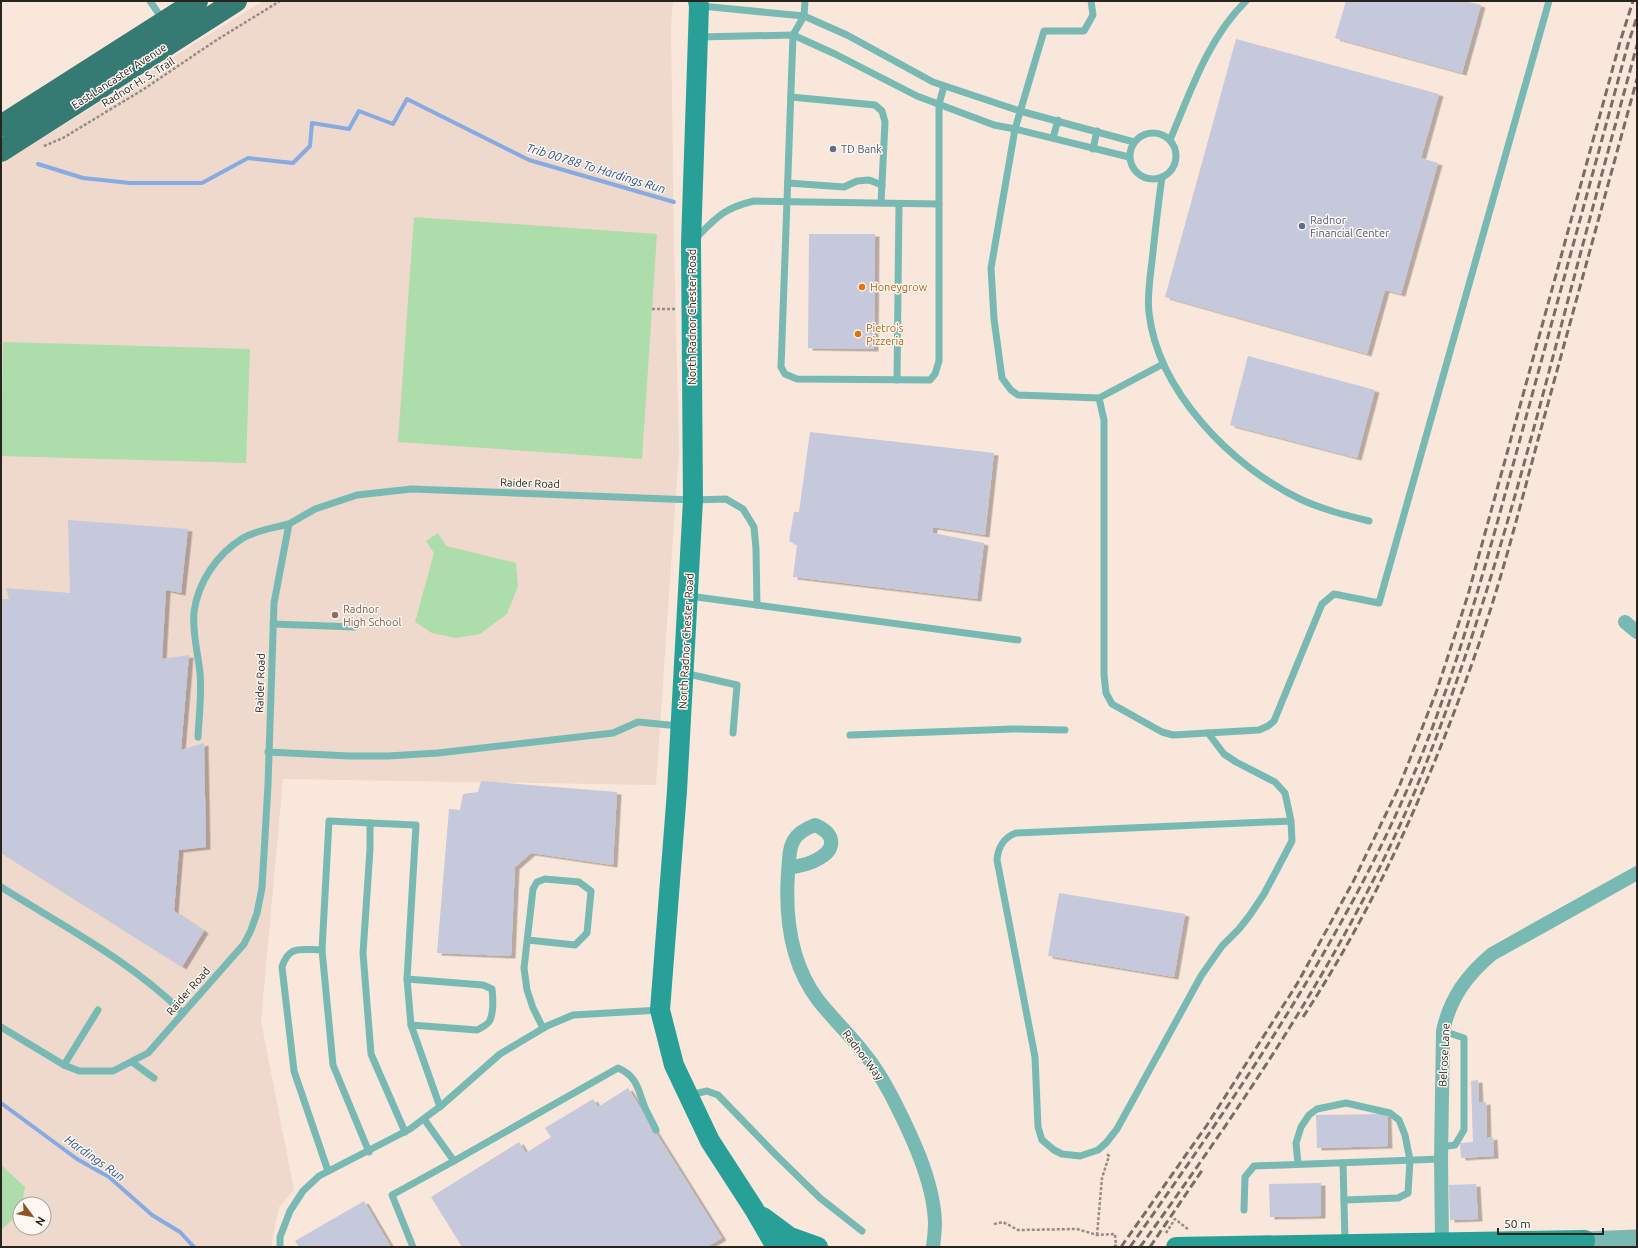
<svg xmlns="http://www.w3.org/2000/svg" width="1638" height="1248" font-family="Ubuntu,sans-serif">
<style>
.education{fill:#efd8cc;fill-rule:evenodd}
.green{fill:#acddaa}
.lines{fill:none;stroke-linecap:round;stroke-linejoin:round}
.stream{stroke:#86abe2;stroke-width:4}
.building{fill:#c6c8db;filter:url(#shadow)}
.path{stroke:#988b83;stroke-width:2.5;stroke-dasharray:3 2;stroke-linecap:butt}
.service{stroke:#78bab3;stroke-width:7}
.minor{stroke:#78bab3;stroke-width:14}
.tertiary{stroke:#78bab3;stroke-width:17}
.secondary{stroke:#28a098;stroke-width:20}
.trunk{stroke:#367a74;stroke-width:22}
.rail{stroke:#786d65;stroke-width:3;stroke-dasharray:8 4;stroke-linecap:butt}
.service-dot{fill:#5c6f8a;stroke:#fef7f2;stroke-width:1.5}
.food-dot{fill:#e8710a;stroke:#fef7f2;stroke-width:1.5}
.education-dot{fill:#8d6e63;stroke:#fef7f2;stroke-width:1.5}
.labels{text-anchor:middle;dominant-baseline:central;stroke-width:3;stroke-linejoin:round;paint-order:stroke}
.street-label{font-size:11px;fill:#2a241f;stroke:#fef7f2}
.service-label{font-size:11px;fill:#4e5e75;stroke:#fef7f2;text-anchor:start}
.food-label{font-size:11px;fill:#c56008;stroke:#fef7f2;text-anchor:start}
.education-label{font-size:11px;fill:#785e54;stroke:#fef7f2;text-anchor:start}
.water-label{font-size:12px;font-style:italic;fill:#255395;stroke:#fef7f2}
</style>
<defs>
<filter id="shadow"><feDropShadow dx="4.5" dy="2.5" stdDeviation="0" flood-color="#0004"/></filter>
</defs>
<rect width="100%" height="100%" fill="#fae7db"/>
<path class="education" d="M263 1H673L671 25 674 243 679 451 656 785 283 779 261 1021 294 1190 279 1207 271 1247H1V164ZM20 1204H44V1228H20Z"/>
<g class="green">
<path d="M414 217 657 234 642 459 398 442Z"/>
<path d="M3 342 250 349 246 463 1 456Z"/>
<path d="M438 533 446 546 516 563 518 586 507 614 480 634 456 638 432 633 415 622 434 553 426 541Z"/>
<path d="M1 1165 25 1187 22 1204H20C20 1214 8 1224 1 1230Z"/>
</g>
<g class="lines">
<g class="stream">
<path d="M38 164 83 178 130 183H202L248 158 293 163 310 146 312 123 349 129 359 111 393 124 407 99 529 160 674 202"/>
<path d="M1 1103 77 1159 109 1177 152 1215 180 1232 194 1247"/>
</g>
</g>
<g class="building">
<path d="M1346 1H1465L1481 5 1462 73 1335 38Z"/>
<path d="M1236 39 1439 94 1421 158 1438 163 1401 294 1385 290 1367 354 1165 297Z"/>
<path d="M809 234H875L874 349 808 348Z"/>
<path d="M1248 356 1375 390 1357 458 1230 425Z"/>
<path d="M810 432 994 453 985 535 933 527V533L984 543 977 599 793 577 797 545 789 541 794 512H799Z"/>
<path d="M68 520 188 529 181 593 166 590 162 659 189 655 181 750 204 743 206 847 179 850 174 911 204 931 182 967 1 853V599H9L6 588 70 593Z"/>
<path d="M481 781 617 792 613 865 531 853 515 867 511 956 437 953 449 809 460 810 463 794 478 792Z"/>
<path d="M1059 893 1185 914 1174 977 1048 956Z"/>
<path d="M1478 1080 1479 1103 1486 1102 1487 1138 1493 1137 1494 1156 1461 1158 1460 1143 1473 1142 1471 1081Z"/>
<path d="M628 1088 722 1238 707 1247H462L431 1197 519 1142 526 1153 551 1137 545 1128 593 1099 598 1107Z"/>
<path d="M1387 1114 1388 1146 1317 1148 1316 1115Z"/>
<path d="M1321 1183V1216L1270 1217 1269 1184Z"/>
<path d="M1476 1184 1478 1219 1450 1220 1449 1185Z"/>
<path d="M364 1201 391 1247H299L295 1241Z"/>
</g>
<g class="lines">
<g class="path">
<path d="M44 146 63 138 144 89 215 41 280 1"/>
<path d="M652 309H676"/>
<path d="M994 1224 1003 1222 1018 1230 1077 1229 1097 1235 1115 1234 1116 1245 1114 1247"/>
<path d="M1166 1233 1175 1219 1189 1230"/>
<path d="M1097 1235 1102 1178 1109 1156 1107 1154"/>
</g>
<g class="service">
<path d="M150 1 163 20"/>
<path d="M805 1 804 16 793 35 781 367 785 374 797 379 930 380 935 374 939 361V104L944 86"/>
<path d="M1091 1 1093 15 1084 31H1044L1015 129 991 268 994 319 1002 378 1011 390 1018 395 1099 398"/>
<path d="M701 6 804 16 847 35 933 82 1020 111 1134 142"/>
<path d="M699 37 793 35 835 54 917 96 994 125 1015 129 1129 157"/>
<path d="M791 97 875 105 882 111 885 122 881 203"/>
<circle cx="1153" cy="156" r="23"/>
<path d="M1053 138 1058 120"/>
<path d="M1170 140C1190 93 1208 38 1246 1"/>
<path d="M1093 149 1097 131"/>
<path d="M1162 177C1158 205 1155 233 1152 261 1150 278 1147 296 1149 313 1158 391 1231 466 1300 499 1321 509 1345 515 1369 521"/>
<path d="M788 183 844 187 857 181 869 180 882 185"/>
<path d="M696 238C717 217 724 208 754 201L939 204"/>
<path d="M1163 364 1099 398 1104 420V675L1106 693 1112 704 1162 732 1173 735 1259 730 1268 726 1274 721 1322 604 1334 594 1379 603 1549 1"/>
<path d="M897 380 899 204"/>
<path d="M689 596 1018 640"/>
<path d="M273 624 354 627"/>
<path d="M684 673 737 685 733 733"/>
<path d="M1208 733 1224 754 1236 762 1275 782 1285 793 1291 821 1292 841 1264 894 1250 915 1239 929 1222 946 1201 976 1117 1129 1106 1143 1098 1150 1080 1156 1062 1154 1054 1150 1042 1140 1038 1127 1035 1057 997 860C998 848 1004 837 1016 833L1291 821"/>
<path d="M850 735 1013 729 1065 730"/>
<path d="M198 737C199 716 202 694 200 673 198 653 192 632 194 612 198 582 217 554 243 538 257 530 274 528 289 524"/>
<path d="M268 752 349 756H388L438 753 613 733 638 722 679 726"/>
<path d="M1 887C63 926 131 961 183 1013"/>
<path d="M528 940 575 945 587 933 591 891 579 882 545 879 537 882 533 889 524 968 527 990 533 1008 543 1028"/>
<path d="M322 950C302 950 289 944 282 967L294 1071 328 1171"/>
<path d="M407 979 483 985 492 989C493 998 494 1011 490 1020 488 1025 482 1027 477 1030L411 1025 440 1107"/>
<path d="M1 1027 64 1065 79 1071H113L148 1053 244 944 251 930 257 913 262 888 268 785 274 603 289 524 315 509 357 495 412 489 693 500 726 499 743 509 754 527 756 549 757 605"/>
<path d="M132 1062 154 1078"/>
<path d="M64 1065 98 1010"/>
<path d="M690 1095 707 1091 718 1095 776 1155 820 1198 862 1231"/>
<path d="M405 1132 371 1054 363 953 370 849V823L416 825 407 979 411 1025"/>
<path d="M1441 1147 1455 1145 1464 1130V1038L1443 1031"/>
<path d="M369 1152 333 1065 322 950 329 821 370 823"/>
<path d="M454 1161 618 1068C639 1077 638 1092 646 1110 649 1116 653 1123 656 1130"/>
<path d="M1343 1163 1345 1242"/>
<path d="M1298 1164 1296 1143 1301 1127 1309 1115 1317 1109 1346 1103 1390 1113 1399 1120 1405 1135 1410 1160 1408 1193 1398 1198 1344 1200"/>
<path d="M1244 1210 1245 1177 1254 1166 1441 1159"/>
<path d="M280 1247V1237L290 1211 303 1191 319 1176 410 1129 442 1105 500 1054 547 1026 573 1015 660 1010"/>
<path d="M413 1247 392 1195 454 1161 424 1119"/>
</g>
<g class="minor">
<path d="M1625 622 1637 632"/>
<path d="M789 868C797 866 808 865 816 860 837 850 836 834 815 825 788 835 790 848 788 873 785 916 791 964 818 1000 832 1018 849 1034 863 1052 874 1065 883 1080 891 1095 910 1132 934 1181 935 1223 935 1231 934 1239 933 1247"/>
<path d="M1442 1242 1441 1159 1443 1031C1450 998 1467 975 1492 954L1637 873"/>
</g>
<path class="tertiary" d="M1585 1240 1637 1238"/>
<g class="secondary">
<path d="M698 1 699 6 691 243 693 500 677 791 660 1010 674 1065 710 1141 754 1209 776 1247"/>
<path d="M763 1217 790 1237 818 1247"/>
<path d="M1176 1247 1585 1240 1584 1247"/>
</g>
<g class="trunk">
<path d="M1 126 197 1"/>
<path d="M1 151 236 1"/>
</g>
<g class="rail">
<path d="M1303 1017C1376 906 1431 780 1475 655 1503 578 1522 497 1544 418 1575 305 1606 192 1637 79"/>
<path d="M1121 1247 1207 1125 1297 984 1353 882 1399 787 1437 690 1468 595 1620 42 1633 1"/>
<path d="M1130 1247C1233 1101 1335 954 1407 790 1457 676 1489 553 1522 432 1557 303 1593 173 1628 44L1637 17"/>
<path d="M1140 1247C1244 1103 1345 955 1415 791 1478 638 1521 478 1563 319 1587 228 1612 137 1637 45"/>
<path d="M1150 1247 1203 1169"/>
</g>
</g>
<g class="service-dot">
<circle cx="833" cy="149" r="4"/>
<circle cx="1302" cy="226" r="4"/>
</g>
<g class="food-dot">
<circle cx="862" cy="287" r="4"/>
<circle cx="858" cy="334" r="4"/>
</g>
<circle class="education-dot" cx="335" cy="615" r="4"/>
<g class="labels">
<g class="street-label">
<text transform="translate(119 76) rotate(-33)">East Lancaster Avenue</text>
<text transform="translate(138 82) rotate(-32)">Radnor H. S. Trail</text>
<text transform="translate(692 317) rotate(-90)">North Radnor Chester Road</text>
<text transform="translate(530 483) rotate(2)">Raider Road</text>
<text transform="translate(686 641) rotate(-87)">North Radnor Chester Road</text>
<text transform="translate(260 683) rotate(-88)">Raider Road</text>
<text transform="translate(188 991) rotate(-49)">Raider Road</text>
<text transform="translate(863 1055) rotate(53)">Radnor Way</text>
<text transform="translate(1444 1055) rotate(-87)">Belrose Lane</text>
</g>
<g class="service-label">
<text x="841" y="149">TD Bank</text>
<text x="1310" y="220">Radnor<tspan x="1310" dy="13">Financial Center</tspan></text>
</g>
<g class="food-label">
<text x="870" y="287">Honeygrow</text>
<text x="866" y="328">Pietro's<tspan x="866" dy="13">Pizzeria</tspan></text>
</g>
<g class="education-label">
<text x="343" y="609">Radnor<tspan x="343" dy="13">High School</tspan></text>
</g>
<g class="water-label">
<text transform="translate(596 168) rotate(17)">Trib 00788 To Hardings Run</text>
<text transform="translate(95 1158) rotate(35)">Hardings Run</text>
</g>
</g>
<rect width="1638" height="1248" fill="none" stroke="#2a241f" stroke-width="4"/>
<g transform="translate(32 1216) rotate(122)"><circle r="19" fill="#fef7f2" stroke="#a9a39e"/>
<path d="M0-3L7 15L0 10L-7 15Z" fill="#944f23"/>
<text y="-6" font-size="11" font-weight="bold" text-anchor="middle" fill="#2a241f">N</text>
</g>
<path d="M1498 1228v6h105v-6" fill="none" stroke="#2a241f" stroke-width="2"/>
<text x="1504" y="1228" font-size="12" fill="#2a241f" stroke="#fef7f2" stroke-width="3" paint-order="stroke">50 m</text>
</svg>
